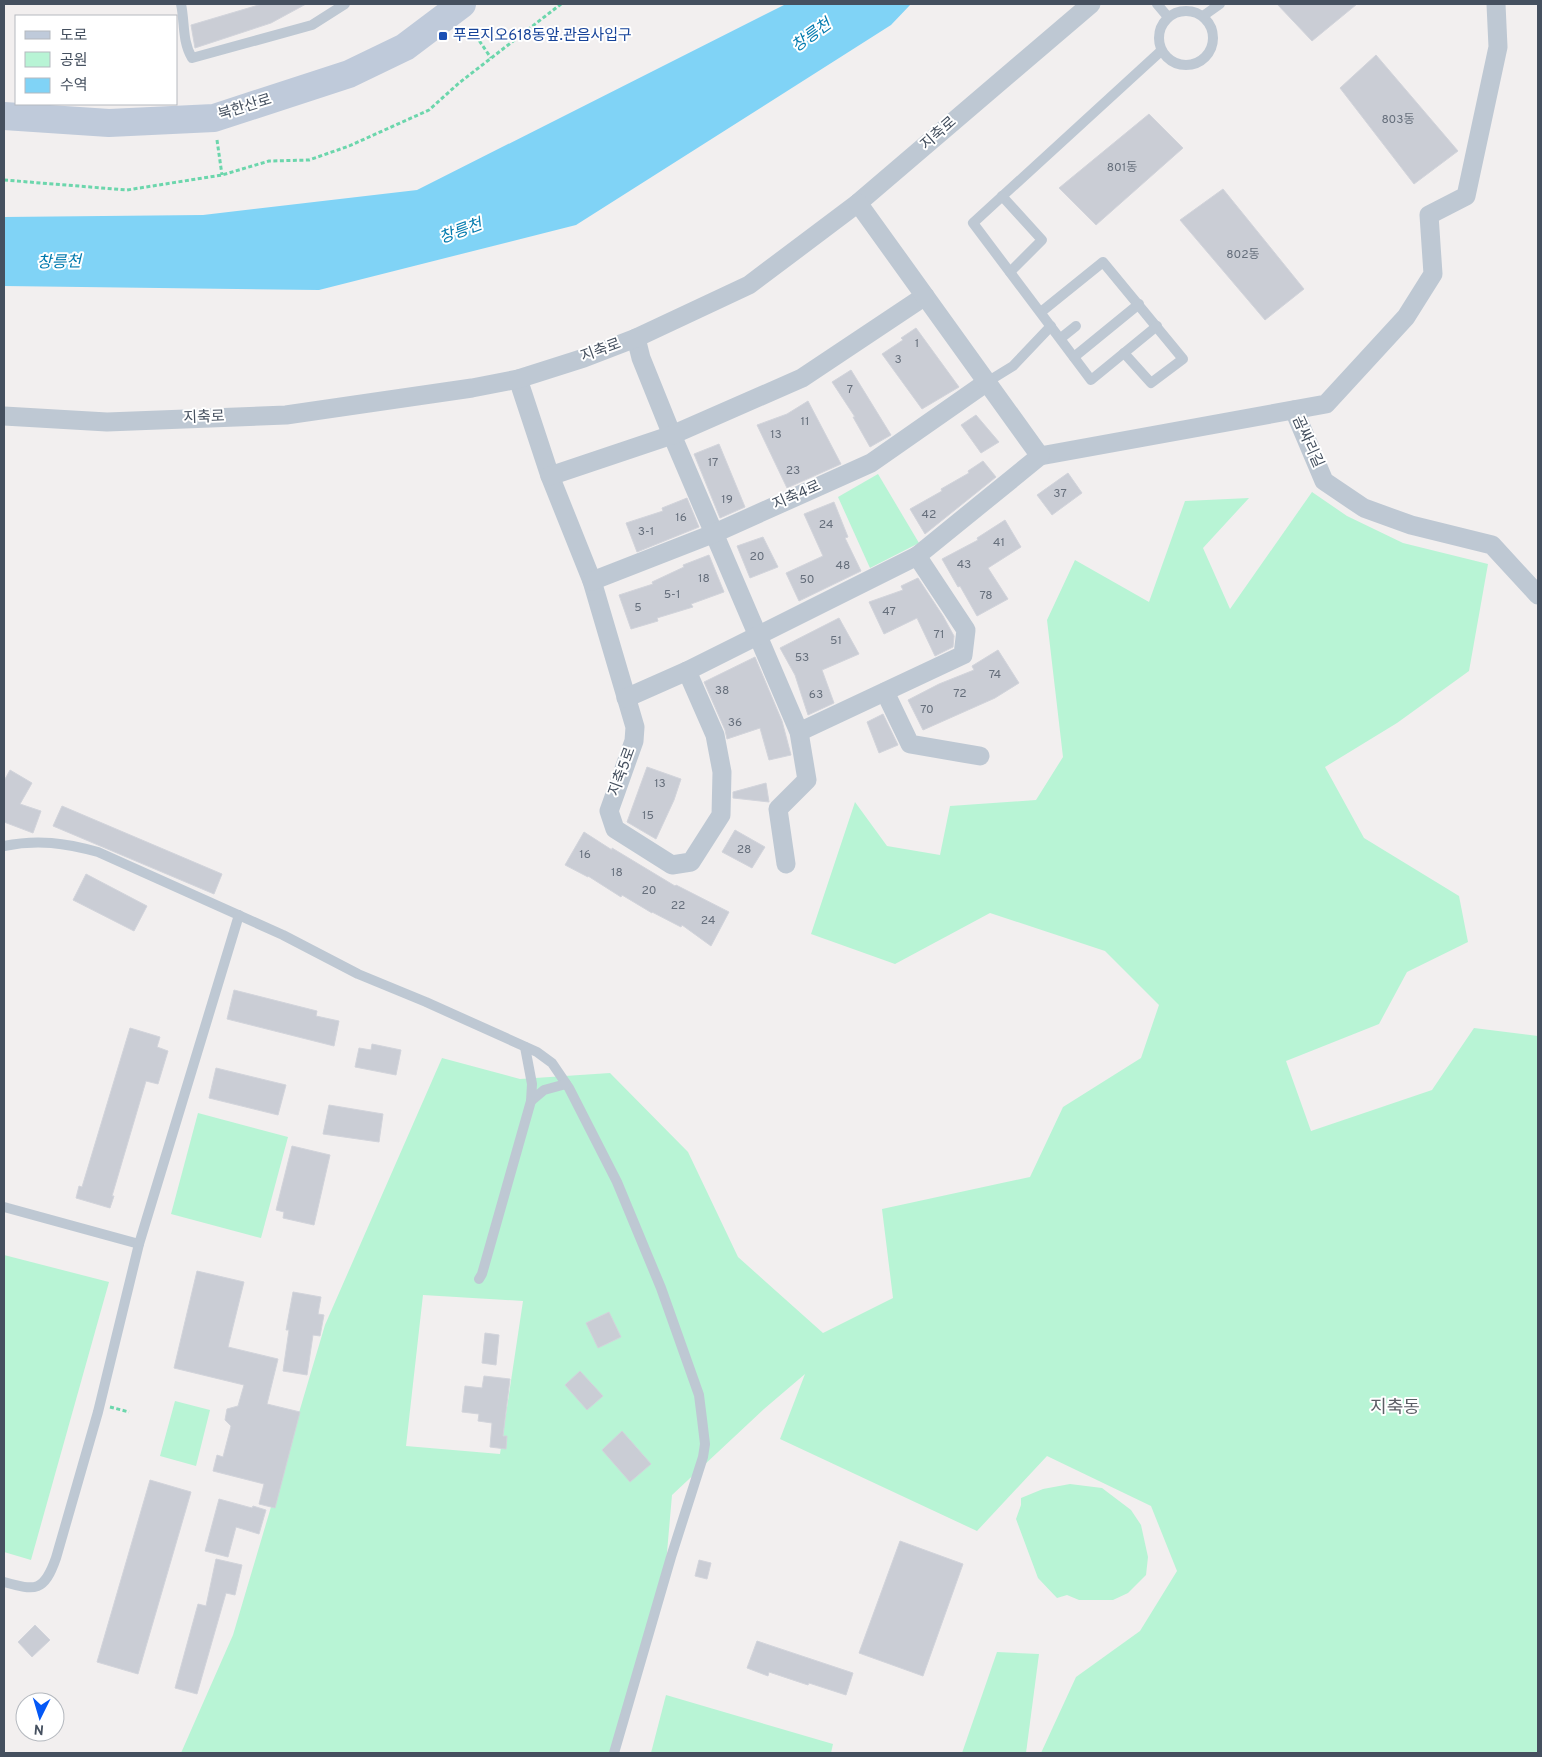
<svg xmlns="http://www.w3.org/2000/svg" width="1542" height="1757" font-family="Overpass,'Noto Sans KR',sans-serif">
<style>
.green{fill:#b8f4d5;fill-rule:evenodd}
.water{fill:#80d3f6}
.building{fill:#cacdd5;stroke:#d2d4db}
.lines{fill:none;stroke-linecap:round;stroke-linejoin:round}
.path{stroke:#6cd6ac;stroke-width:3;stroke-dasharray:4 2.5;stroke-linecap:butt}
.lane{stroke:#bec8d3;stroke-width:10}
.street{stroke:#bec8d3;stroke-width:19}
.secondary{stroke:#bfcada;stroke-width:28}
.transit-dot{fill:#1a4fb4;stroke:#fff;stroke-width:2}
.labels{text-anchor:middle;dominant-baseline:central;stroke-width:4;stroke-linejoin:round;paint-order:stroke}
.number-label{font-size:12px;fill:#666f7c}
.transit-label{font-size:15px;fill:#164399;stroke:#fff;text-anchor:start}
.street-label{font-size:15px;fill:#45505f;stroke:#fff}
.water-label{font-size:16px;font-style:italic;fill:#017aae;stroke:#fff}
.quarter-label{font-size:18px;fill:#5b5e65;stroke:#fff}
</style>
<rect width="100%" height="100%" fill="#f2efef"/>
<g class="green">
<path d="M878 474 919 543 870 568 838 497Z"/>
<path d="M1312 492 1347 516 1403 543 1488 564 1469 671 1397 723 1325 767 1364 838 1459 896 1468 942 1407 972 1379 1024 1286 1061 1311 1131 1432 1090 1474 1028 1538 1036V1753H1041L1076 1677 1140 1631 1177 1571 1151 1506 1047 1456 977 1531 780 1439 805 1374 764 1409 672 1495 664 1587 616 1753H181L233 1635 325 1325 442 1058 520 1079 610 1073 688 1152 738 1257 823 1333 893 1298 882 1209 1030 1177 1063 1107 1141 1058 1159 1005 1105 951 990 913 895 964 811 934 855 802 887 846 940 855 950 806 1036 800 1063 757 1047 620 1075 560 1149 602 1185 501 1249 498 1203 548 1230 609ZM423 1295 523 1301 500 1454 406 1446Z"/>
<path d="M198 1113 288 1137 261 1238 171 1214Z"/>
<path d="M4 1255 109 1282 31 1560 4 1552Z"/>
<path d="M175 1401 210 1410 196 1466 160 1456Z"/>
<path d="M1070 1484 1102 1488 1131 1510 1141 1525 1148 1557 1146 1575 1128 1593 1113 1600H1079L1067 1595 1057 1598 1038 1578 1016 1519 1021 1505V1498L1043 1489Z"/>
<path d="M997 1652 1039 1654 1026 1753H962Z"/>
<path d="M666 1695 833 1744 831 1753H651Z"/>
</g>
<path class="water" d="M786 4H911L891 25 576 225 319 290 4 286V217L203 215 417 190Z"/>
<g class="building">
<path d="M262 4H306L271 23 195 48 191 25Z"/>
<path d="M1277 4H1357L1312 41Z"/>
<path d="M1376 55 1458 151 1414 184 1340 88Z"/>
<path d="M1149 114 1183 148 1096 225 1059 188Z"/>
<path d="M1223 189 1304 289 1265 320 1180 220Z"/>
<path d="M916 328 959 387 922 409 882 354 903 340 901 338Z"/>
<path d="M851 370 891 435 870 447 853 417H855L832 382Z"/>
<path d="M808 401 841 464 787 488 757 425 787 414Z"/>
<path d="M976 415 999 442 981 453 961 425Z"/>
<path d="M719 444 745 507 720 518 694 454Z"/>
<path d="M983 461 996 477 925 534 910 509 942 491 941 489 969 473 968 471Z"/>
<path d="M1068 473 1082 493 1052 515 1037 495Z"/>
<path d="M687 498 699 527 637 552 626 523 663 511 662 508Z"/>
<path d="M834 502 848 537 845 538 861 571 799 601 786 573 823 556 804 514Z"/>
<path d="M1005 520 1021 547 988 568 1008 599 977 616 960 586 958 587 942 559 978 540 977 538Z"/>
<path d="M763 537 778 567 750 578 737 546Z"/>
<path d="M709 555 724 592 691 604 693 607 657 618 658 621 631 629 619 595 653 584 652 582 684 567 683 565Z"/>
<path d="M918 578 943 616 954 636 953 647 935 656 917 618 884 634 869 602 903 590 901 586Z"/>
<path d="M839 618 859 654 822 670 834 703 808 715 795 675 780 648Z"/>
<path d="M998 650 1019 683 995 698 923 730 908 700 939 684 974 670 972 666Z"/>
<path d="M755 657 782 721 791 755 769 760 760 728 727 739 725 730 704 682Z"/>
<path d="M883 714 898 745 879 753 867 722Z"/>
<path d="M647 767 681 779 674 800 656 839 627 822Z"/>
<path d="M10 770 32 783 20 804 41 811 33 833 4 822V781Z"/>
<path d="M766 783 769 802 733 798V792Z"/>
<path d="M62 806 222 874 214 894 53 826Z"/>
<path d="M735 830 765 847 752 868 722 852Z"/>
<path d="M584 832 612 850V848L675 886 676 885 729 912 711 946 682 925 681 927 652 912V913L622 895 621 897 588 876V877L565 865Z"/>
<path d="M86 874 147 906 134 931 73 900Z"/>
<path d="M234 990 317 1011 316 1016 339 1021 334 1046 227 1019Z"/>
<path d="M130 1028 160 1037 157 1047 168 1051 158 1084 146 1081 112 1196H114L110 1208 76 1198 79 1186 82 1187Z"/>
<path d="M372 1044 401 1050 396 1075 355 1067 359 1048 371 1050Z"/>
<path d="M216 1068 286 1085 278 1115 209 1098Z"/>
<path d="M329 1105 383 1114 379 1142 323 1134Z"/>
<path d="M292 1146 330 1155 314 1225 283 1218 284 1212 276 1210Z"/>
<path d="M197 1271 244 1282 228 1347 278 1359 267 1404 300 1412 275 1508 259 1504 264 1484 213 1471 217 1455 223 1457 231 1426 225 1420 227 1409 238 1406 244 1385 174 1368Z"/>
<path d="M293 1292 321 1297 318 1314 324 1315 320 1336 313 1335 307 1375 283 1371 289 1330H286Z"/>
<path d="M609 1312 621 1337 598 1348 586 1323Z"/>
<path d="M485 1333 499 1335 496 1365 482 1363Z"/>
<path d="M580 1371 603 1396 587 1410 565 1385Z"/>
<path d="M484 1376 510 1379 503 1436H507L506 1449 490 1447 492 1423 478 1421 479 1414 462 1412 465 1386 482 1388Z"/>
<path d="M622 1431 651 1464 630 1482 602 1450Z"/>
<path d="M150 1480 191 1492 138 1674 97 1662Z"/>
<path d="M219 1499 252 1508 253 1506 266 1510 259 1534 236 1527 228 1557 205 1551Z"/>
<path d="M900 1541 963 1564 923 1676 859 1653Z"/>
<path d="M216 1559 242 1565 235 1595 226 1593 197 1694 175 1688 198 1604 206 1606Z"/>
<path d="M699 1560 711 1563 707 1579 695 1576Z"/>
<path d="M35 1625 50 1640 32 1657 18 1642Z"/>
<path d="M757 1641 853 1673 846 1695 809 1683 808 1685 769 1672 768 1676 747 1668Z"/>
</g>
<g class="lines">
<g class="path">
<path d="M472 30 491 58"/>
<path d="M217 140 222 175"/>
<path d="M4 180 127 190 222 175 269 161 309 160 349 146 429 110 459 83 561 4"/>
<path d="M110 1407 129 1412"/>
</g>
<g class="lane">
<path d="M181 4C185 23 182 41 192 58L312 25 345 4"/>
<path d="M1157 4 1168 17"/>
<circle cx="1186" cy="38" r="27"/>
<path d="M1203 16 1220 4"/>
<path d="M1002 196 1042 240 1010 272"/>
<path d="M1041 312 1103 262 1183 359 1151 383 1124 353"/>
<path d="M1157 326 1091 380 973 223 1161 51"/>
<path d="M1061 338 1076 326"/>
<path d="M1074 357 1139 304"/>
<path d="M987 382 1013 366 1051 326"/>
<path d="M4 846C38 839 65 843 98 852L283 935 358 974 426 1002 537 1052 552 1063 569 1088 617 1182 661 1288 699 1395 702 1419 705 1444 703 1457 671 1557 614 1753"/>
<path d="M525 1047 532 1084 531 1101 544 1090 566 1084"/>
<path d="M4 1207 139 1244"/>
<path d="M479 1279 482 1274 531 1101"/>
<path d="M4 1582C36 1591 44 1592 56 1558L98 1412 139 1244 239 915"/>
</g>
<g class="street">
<path d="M636 338 641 358 672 435 799 732 807 780 778 809 786 864"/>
<path d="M518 379 550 476 592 581 635 727 634 741 609 811 615 829 672 865 691 862 721 815 722 772 715 735 687 671"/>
<path d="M1294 410 1324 481 1364 508 1411 525 1492 545 1538 595"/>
<path d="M4 416 107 422 286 415 472 388 518 379 584 358 636 338 749 285 858 203 1091 4"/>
<path d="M1040 456 1326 404 1406 317 1433 274 1429 215 1466 196 1498 47 1496 4"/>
<path d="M550 476 672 435 802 378 925 296"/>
<path d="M592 581 715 533 871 463 987 382"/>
<path d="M885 692 910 744 980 756"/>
<path d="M626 698 687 671 917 556 1040 456 858 203"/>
<path d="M799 732 963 655 966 630 917 556"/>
</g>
<path class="secondary" d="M4 116 109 123 214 118 349 74 405 47 462 4"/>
</g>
<rect class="transit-dot" x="438" y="31" width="10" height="10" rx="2.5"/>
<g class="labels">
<g class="number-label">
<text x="1398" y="120">803동</text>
<text x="1122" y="168">801동</text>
<text x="1243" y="255">802동</text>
<text x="917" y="344">1</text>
<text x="898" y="360">3</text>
<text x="850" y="390">7</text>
<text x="805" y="422">11</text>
<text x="776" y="435">13</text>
<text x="713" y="463">17</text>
<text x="793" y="471">23</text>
<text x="1060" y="494">37</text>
<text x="727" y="500">19</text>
<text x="929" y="515">42</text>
<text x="681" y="518">16</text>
<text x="826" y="525">24</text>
<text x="646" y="532">3-1</text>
<text x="999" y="543">41</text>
<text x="757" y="557">20</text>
<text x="964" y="565">43</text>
<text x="843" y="566">48</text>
<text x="704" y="579">18</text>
<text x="807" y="580">50</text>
<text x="672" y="595">5-1</text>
<text x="986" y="596">78</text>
<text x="638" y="608">5</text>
<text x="889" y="612">47</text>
<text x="939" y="635">71</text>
<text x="836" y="641">51</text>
<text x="802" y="658">53</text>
<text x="995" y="675">74</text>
<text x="722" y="691">38</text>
<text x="960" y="694">72</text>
<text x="816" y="695">63</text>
<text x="927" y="710">70</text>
<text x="735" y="723">36</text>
<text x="660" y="784">13</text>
<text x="648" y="816">15</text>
<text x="744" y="850">28</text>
<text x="585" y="855">16</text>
<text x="617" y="873">18</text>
<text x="649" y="891">20</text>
<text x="678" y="906">22</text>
<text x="708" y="921">24</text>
</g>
<g class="transit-label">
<text x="453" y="36">푸르지오618동앞.관음사입구</text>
</g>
<g class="street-label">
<text transform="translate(245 108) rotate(-17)">북한산로</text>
<text transform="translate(939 134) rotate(-41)">지축로</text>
<text transform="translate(601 351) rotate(-20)">지축로</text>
<text transform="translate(204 418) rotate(-2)">지축로</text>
<text transform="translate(1307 442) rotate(66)">곰싸리길</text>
<text transform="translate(797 496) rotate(-24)">지축4로</text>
<text transform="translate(623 772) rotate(-70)">지축5로</text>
</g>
<g class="water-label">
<text transform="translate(812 36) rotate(-36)">창릉천</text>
<text transform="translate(461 232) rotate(-20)">창릉천</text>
<text transform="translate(59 263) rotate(-1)">창릉천</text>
</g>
<g class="quarter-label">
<text x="1395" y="1408">지축동</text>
</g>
</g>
<rect width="1542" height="1757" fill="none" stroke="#45505f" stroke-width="10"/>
<rect x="15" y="15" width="162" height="90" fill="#ffffff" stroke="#b5b9bf"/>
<rect x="25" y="31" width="25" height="8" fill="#bfcada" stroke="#b5b9bf"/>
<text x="60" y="40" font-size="15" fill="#45505f">도로</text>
<rect x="25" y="52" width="25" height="15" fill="#b8f4d5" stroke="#b5b9bf"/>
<text x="60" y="65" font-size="15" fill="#45505f">공원</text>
<rect x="25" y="78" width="25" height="15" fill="#80d3f6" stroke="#b5b9bf"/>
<text x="60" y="90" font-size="15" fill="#45505f">수역</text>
<g transform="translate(40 1717) rotate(185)"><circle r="24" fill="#ffffff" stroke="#b5b9bf"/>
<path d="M0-4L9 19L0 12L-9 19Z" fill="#0458f6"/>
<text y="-8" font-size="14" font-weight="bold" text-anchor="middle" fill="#45505f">N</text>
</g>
</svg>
